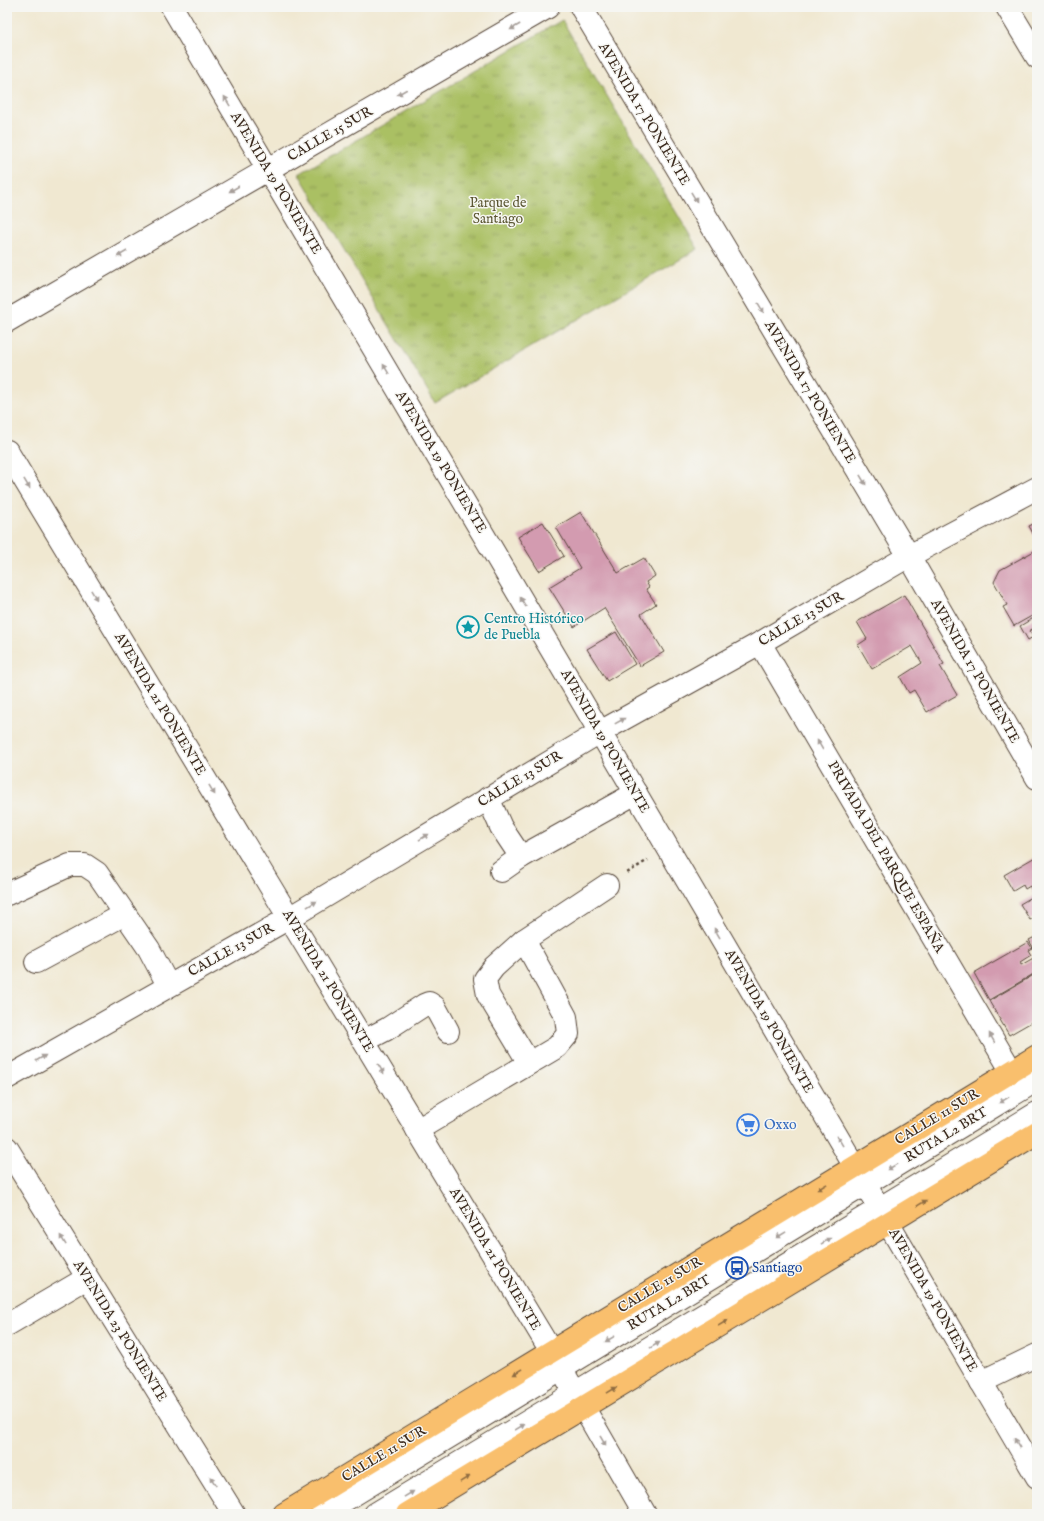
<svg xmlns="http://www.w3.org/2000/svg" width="1044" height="1521" font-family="'IM FELL English',serif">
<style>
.park{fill:url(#park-tufts);stroke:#727541}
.building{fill:#d39bb0}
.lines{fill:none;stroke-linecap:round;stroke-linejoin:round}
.minor-casing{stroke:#564639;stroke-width:24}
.major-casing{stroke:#564639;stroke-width:24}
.path{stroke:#564639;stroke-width:2.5;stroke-dasharray:3 3;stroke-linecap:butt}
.minor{stroke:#fff;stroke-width:22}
.major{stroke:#f9bf6d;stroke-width:22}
.oneway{fill:#a79f9a}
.oneway2{fill:#906d42}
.labels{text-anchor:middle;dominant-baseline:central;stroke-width:3;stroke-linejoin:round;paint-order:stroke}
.street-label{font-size:14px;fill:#3b2a1e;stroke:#f6f6f2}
.park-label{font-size:14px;fill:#5c5733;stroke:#f6f6f2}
.culture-label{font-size:14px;fill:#0d838f;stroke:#f6f6f2;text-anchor:start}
.shop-label{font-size:14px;fill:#366cbe;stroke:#f6f6f2;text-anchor:start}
.transit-label{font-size:14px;fill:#164399;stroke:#f6f6f2;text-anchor:start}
</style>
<defs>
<pattern id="park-tufts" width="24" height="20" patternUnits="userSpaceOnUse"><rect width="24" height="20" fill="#aac064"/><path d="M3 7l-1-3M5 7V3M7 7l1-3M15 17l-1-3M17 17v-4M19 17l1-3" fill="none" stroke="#8c9c52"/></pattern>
</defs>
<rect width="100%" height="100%" fill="#f6f6f2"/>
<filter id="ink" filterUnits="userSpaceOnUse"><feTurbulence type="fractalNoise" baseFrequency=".025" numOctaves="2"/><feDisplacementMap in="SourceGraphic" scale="8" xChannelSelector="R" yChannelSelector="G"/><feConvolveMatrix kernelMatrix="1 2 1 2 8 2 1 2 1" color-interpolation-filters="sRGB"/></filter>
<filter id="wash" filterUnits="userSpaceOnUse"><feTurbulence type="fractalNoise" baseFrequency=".012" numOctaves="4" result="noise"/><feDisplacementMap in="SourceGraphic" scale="16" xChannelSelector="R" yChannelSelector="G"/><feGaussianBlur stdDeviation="0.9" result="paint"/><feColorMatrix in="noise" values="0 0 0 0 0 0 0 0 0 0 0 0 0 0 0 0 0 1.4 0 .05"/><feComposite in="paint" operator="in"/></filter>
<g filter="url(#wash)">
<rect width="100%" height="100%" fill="#f0e8d1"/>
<path class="park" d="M562 20 698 249 435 403 299 174Z"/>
<g id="blocks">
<g class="building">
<path d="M581 512 618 573 644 558 655 576 646 582 649 587 646 589 656 604 641 614 664 652 640 666 604 608 574 627 549 587 580 568 556 527Z"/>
<path d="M543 522 564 556 539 571 518 537Z"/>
<path d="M1037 522V541L1029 526Z"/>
<path d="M1036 550 1037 613 1014 626 1003 607 1007 605 994 582 1000 570Z"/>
<path d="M904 595 944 664 940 666 957 695 927 712 914 690 909 693 900 677 922 663 912 646 872 669 858 645 867 639 857 622Z"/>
<path d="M1037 616V626L1029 631 1033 637 1028 640 1020 626Z"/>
<path d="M616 632 635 664 607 681 587 649Z"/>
<path d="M1037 856V892L1034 894 1030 886 1025 889 1023 885 1013 891 1004 875Z"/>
<path d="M1037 894V916L1030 920 1020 904Z"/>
<path d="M1037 936V955L1029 940Z"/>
<path d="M1028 942 1032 948 1028 950 1031 955 1020 962 1021 965 1037 956V972L989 1000 974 973Z"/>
<path d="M1037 973V1019L1009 1035 989 1001Z"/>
</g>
</g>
</g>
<g filter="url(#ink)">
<use href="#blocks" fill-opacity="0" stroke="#564639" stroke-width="1"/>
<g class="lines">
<g class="minor-casing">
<g id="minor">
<path d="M172 7 604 739 1037 1477"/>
<path d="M581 7 913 563 1037 778"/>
<path d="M1007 7 1037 57"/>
<path d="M7 321 548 7"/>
<path d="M7 451 551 1351 645 1514"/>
<path d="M760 643 1012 1072"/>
<path d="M488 798 501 827 521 857"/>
<path d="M501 871 521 857 636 793"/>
<path d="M7 894 70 865H85L97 873 125 914 149 949 168 985"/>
<path d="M36 962 125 914"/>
<path d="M364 1041 387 1029 424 1005 429 1003 435 1007 448 1031"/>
<path d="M529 1063 488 995 485 979 494 967 524 940 607 885"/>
<path d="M7 1078 289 918 600 732 760 643 909 556 1037 488"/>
<path d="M417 1130 557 1047 568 1034 566 1017 524 940"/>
<path d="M7 1148 234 1514"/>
<path d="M7 1325 87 1278"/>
<path d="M981 1382 1037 1355"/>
<path d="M322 1514 1037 1080"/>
<path d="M375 1514 1037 1113"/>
</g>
</g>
<g class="major-casing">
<g id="major">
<path d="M284 1514 1037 1056"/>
<path d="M407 1514 1037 1133"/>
</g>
</g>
<path class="path" d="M627 873 648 860"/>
<use href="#minor" class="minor"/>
<use href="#major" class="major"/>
</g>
<defs><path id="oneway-solid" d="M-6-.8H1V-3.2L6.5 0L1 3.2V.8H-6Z"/></defs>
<g class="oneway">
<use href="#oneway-solid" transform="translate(515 27) rotate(150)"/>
<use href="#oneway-solid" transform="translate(402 92) rotate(150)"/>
<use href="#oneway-solid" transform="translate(227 101) rotate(-121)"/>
<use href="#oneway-solid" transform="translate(234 189) rotate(150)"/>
<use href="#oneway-solid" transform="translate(694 197) rotate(59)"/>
<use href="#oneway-solid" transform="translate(122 254) rotate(150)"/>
<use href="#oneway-solid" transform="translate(761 308) rotate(59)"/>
<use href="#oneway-solid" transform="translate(386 369) rotate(-121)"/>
<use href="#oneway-solid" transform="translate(863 480) rotate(59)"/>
<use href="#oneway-solid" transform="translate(27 484) rotate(59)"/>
<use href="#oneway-solid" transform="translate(94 595) rotate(59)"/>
<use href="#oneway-solid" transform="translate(523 602) rotate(-121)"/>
<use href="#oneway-solid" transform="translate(620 721) rotate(-29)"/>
<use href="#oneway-solid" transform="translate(820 745) rotate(-120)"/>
<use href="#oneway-solid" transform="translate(212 790) rotate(59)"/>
<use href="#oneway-solid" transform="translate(424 837) rotate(-31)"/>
<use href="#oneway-solid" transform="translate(312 904) rotate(-31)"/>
<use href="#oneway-solid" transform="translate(717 933) rotate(-120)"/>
<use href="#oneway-solid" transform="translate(992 1038) rotate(-120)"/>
<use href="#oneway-solid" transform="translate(41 1058) rotate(-30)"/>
<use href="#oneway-solid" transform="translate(381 1069) rotate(59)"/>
<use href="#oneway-solid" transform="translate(1004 1100) rotate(149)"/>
<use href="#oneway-solid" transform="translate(840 1141) rotate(-120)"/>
<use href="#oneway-solid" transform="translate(892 1167) rotate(149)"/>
<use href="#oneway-solid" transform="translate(781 1235) rotate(149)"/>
<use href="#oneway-solid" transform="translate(63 1240) rotate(-121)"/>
<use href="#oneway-solid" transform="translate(826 1241) rotate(-31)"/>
<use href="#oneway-solid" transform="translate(610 1339) rotate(149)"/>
<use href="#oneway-solid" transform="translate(655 1345) rotate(-31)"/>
<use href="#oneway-solid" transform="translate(520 1427) rotate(-31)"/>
<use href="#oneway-solid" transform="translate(603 1441) rotate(60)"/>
<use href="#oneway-solid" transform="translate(1017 1443) rotate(-120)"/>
<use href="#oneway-solid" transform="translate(213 1481) rotate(-122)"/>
<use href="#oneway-solid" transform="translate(409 1494) rotate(-31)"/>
</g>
<g class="oneway2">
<use href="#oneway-solid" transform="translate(822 1187) rotate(149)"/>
<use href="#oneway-solid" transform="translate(922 1203) rotate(-31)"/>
<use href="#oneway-solid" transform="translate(723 1323) rotate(-31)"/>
<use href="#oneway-solid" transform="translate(518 1372) rotate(149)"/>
<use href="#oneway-solid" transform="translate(612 1390) rotate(-31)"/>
<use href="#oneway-solid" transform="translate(465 1479) rotate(-31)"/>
</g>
</g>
<defs>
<g id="sight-ring" transform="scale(1.15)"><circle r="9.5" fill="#f6f6f2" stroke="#0f9aa8" stroke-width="1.5"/><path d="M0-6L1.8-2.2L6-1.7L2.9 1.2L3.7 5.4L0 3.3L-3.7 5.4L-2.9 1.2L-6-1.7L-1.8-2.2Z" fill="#0f9aa8"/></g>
<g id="supermarket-ring" transform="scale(1.15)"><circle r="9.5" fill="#f6f6f2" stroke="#3f7fe0" stroke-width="1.5"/><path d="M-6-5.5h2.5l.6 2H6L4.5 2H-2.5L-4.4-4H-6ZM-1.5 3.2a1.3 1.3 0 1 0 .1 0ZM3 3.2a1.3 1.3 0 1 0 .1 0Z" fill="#3f7fe0"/></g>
<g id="bus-ring" transform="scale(1.15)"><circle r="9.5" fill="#f6f6f2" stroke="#1a4fb4" stroke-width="1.5"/><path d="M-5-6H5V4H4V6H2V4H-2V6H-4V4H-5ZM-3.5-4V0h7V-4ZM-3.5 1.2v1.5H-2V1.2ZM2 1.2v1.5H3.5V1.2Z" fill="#1a4fb4"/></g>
</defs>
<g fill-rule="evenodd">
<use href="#sight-ring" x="468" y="627"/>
<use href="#supermarket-ring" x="748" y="1125"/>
<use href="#bus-ring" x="737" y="1268"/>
</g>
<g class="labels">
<g class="street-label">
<text transform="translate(644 114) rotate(59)">AVENIDA 17 PONIENTE</text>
<text transform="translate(330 134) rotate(-30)">CALLE 15 SUR</text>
<text transform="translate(276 183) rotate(59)">AVENIDA 19 PONIENTE</text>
<text transform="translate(810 392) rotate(59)">AVENIDA 17 PONIENTE</text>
<text transform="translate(441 462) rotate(59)">AVENIDA 19 PONIENTE</text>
<text transform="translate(801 619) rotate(-30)">CALLE 13 SUR</text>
<text transform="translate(975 671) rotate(60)">AVENIDA 17 PONIENTE</text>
<text transform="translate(160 704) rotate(59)">AVENIDA 21 PONIENTE</text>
<text transform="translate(605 741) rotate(60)">AVENIDA 19 PONIENTE</text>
<text transform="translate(520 779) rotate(-31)">CALLE 13 SUR</text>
<text transform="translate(886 857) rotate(60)">PRIVADA DEL PARQUE ESPAÑA</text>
<text transform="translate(231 950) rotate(-29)">CALLE 13 SUR</text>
<text transform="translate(328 981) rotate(59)">AVENIDA 21 PONIENTE</text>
<text transform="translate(769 1021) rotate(60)">AVENIDA 19 PONIENTE</text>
<text transform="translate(937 1117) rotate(-31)">CALLE 11 SUR</text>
<text transform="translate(946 1135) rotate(-31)">RUTA L2 BRT</text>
<text transform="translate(495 1259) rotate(59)">AVENIDA 21 PONIENTE</text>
<text transform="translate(660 1285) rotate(-31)">CALLE 11 SUR</text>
<text transform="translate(933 1300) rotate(60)">AVENIDA 19 PONIENTE</text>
<text transform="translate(669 1303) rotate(-31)">RUTA L2 BRT</text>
<text transform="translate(120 1331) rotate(58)">AVENIDA 23 PONIENTE</text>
<text transform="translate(384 1454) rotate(-31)">CALLE 11 SUR</text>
</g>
<g class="park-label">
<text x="498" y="203">Parque de<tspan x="498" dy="16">Santiago</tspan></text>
</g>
<g class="culture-label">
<text x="484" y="619">Centro Histórico<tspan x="484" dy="16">de Puebla</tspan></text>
</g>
<g class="shop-label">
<text x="764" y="1125">Oxxo</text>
</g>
<g class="transit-label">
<text x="752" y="1268">Santiago</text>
</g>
</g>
<rect width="1044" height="1521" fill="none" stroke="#f6f6f2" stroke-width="24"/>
</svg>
